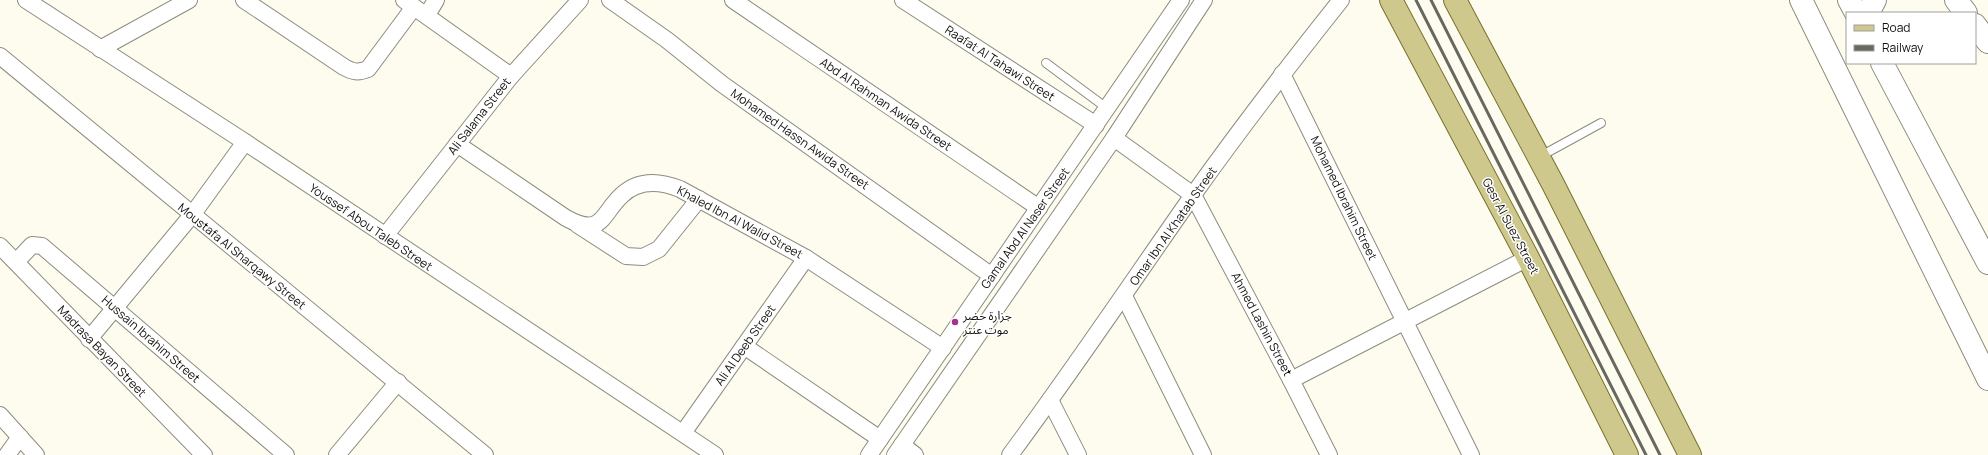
<svg xmlns="http://www.w3.org/2000/svg" width="1988" height="455" font-family="Manrope,'Noto Sans Arabic',sans-serif">
<style>
.lines{fill:none;stroke-linecap:round;stroke-linejoin:round}
.service-casing{stroke:#8d8c7f;stroke-width:10}
.minor-casing{stroke:#8d8c7f;stroke-width:18}
.secondary-casing{stroke:#8d8c7f;stroke-width:24}
.primary-casing{stroke:#77702e;stroke-width:24}
.service{stroke:#fff;stroke-width:8}
.minor{stroke:#fff;stroke-width:16}
.secondary{stroke:#fff;stroke-width:22}
.primary{stroke:#cec88c;stroke-width:22}
.rail{stroke:#696860;stroke-width:3}
.poi-dot{fill:#a3318e;stroke:#fff;stroke-width:1.5}
.labels{text-anchor:middle;dominant-baseline:central;stroke-width:3;stroke-linejoin:round;paint-order:stroke}
.street-label{font-size:12px;fill:#12110c;stroke:#fff}
.poi-label{font-size:12px;fill:#12110c;stroke:#fff;text-anchor:start}
</style>
<rect width="100%" height="100%" fill="#fdfcee"/>
<g class="lines">
<g class="service-casing">
<g id="service">
<path d="M1046 63 1108 109"/>
<path d="M1539 157 1601 123"/>
</g>
</g>
<g class="minor-casing">
<g id="minor">
<path d="M26 0 245 142 715 455"/>
<path d="M244 0 344 67C353 72 358 73 368 69L414 7"/>
<path d="M404 0 511 76"/>
<path d="M610 0 667 40 722 84 992 276"/>
<path d="M733 0 1039 208"/>
<path d="M903 0 1096 125"/>
<path d="M427 15 436 0"/>
<path d="M100 49 189 0"/>
<path d="M0 56 485 455"/>
<path d="M1282 74 1471 455"/>
<path d="M1114 138 1193 195 1291 380 1329 455"/>
<path d="M457 144 566 218C603 238 601 214 622 195 639 179 660 181 680 189L806 258 943 348"/>
<path d="M578 225 626 256 643 257 659 249 699 199"/>
<path d="M385 236 511 76 580 0"/>
<path d="M0 246 204 455"/>
<path d="M16 262 32 245 42 246 286 455"/>
<path d="M1124 296 1203 455"/>
<path d="M89 339 192 215 245 142"/>
<path d="M744 346 880 439"/>
<path d="M1291 380 1528 258"/>
<path d="M1050 400 1078 455"/>
<path d="M0 415 36 455"/>
<path d="M683 433 806 258"/>
<path d="M902 445 915 455"/>
<path d="M7 455 20 437"/>
<path d="M337 455 398 382"/>
<path d="M869 455 1181 0"/>
<path d="M895 455 1114 138 1204 0"/>
<path d="M1010 455C1073 370 1132 282 1193 195 1240 129 1290 64 1341 0"/>
</g>
</g>
<g class="secondary-casing">
<g id="secondary">
<path d="M1801 0 1988 379"/>
<path d="M1849 0 1856 13"/>
<path d="M1956 0 1966 13"/>
<path d="M1868 13 1875 0"/>
<path d="M1975 25 1988 42"/>
<path d="M1882 63 1988 263"/>
</g>
</g>
<g class="primary-casing">
<g id="primary">
<path d="M1391 0 1528 258 1627 455"/>
<path d="M1455 0 1553 184 1690 455"/>
</g>
</g>
<use href="#service" class="service"/>
<use href="#minor" class="minor"/>
<use href="#secondary" class="secondary"/>
<use href="#primary" class="primary"/>
<g class="rail">
<path d="M1416 0 1646 455"/>
<path d="M1431 0 1660 455"/>
</g>
</g>
<circle class="poi-dot" cx="955" cy="322" r="4"/>
<g class="labels">
<g class="street-label">
<text transform="translate(1000 63) rotate(33)">Raafat Al Tahawi Street</text>
<text transform="translate(886 104) rotate(34)">Abd Al Rahman Awida Street</text>
<text transform="translate(479 116) rotate(-52)">Ali Salama Street</text>
<text transform="translate(800 139) rotate(35)">Mohamed Hassn Awida Street</text>
<text transform="translate(1344 198) rotate(64)">Mohamed Ibrahim Street</text>
<text transform="translate(740 222) rotate(28)">Khaled Ibn Al Walid Street</text>
<text transform="translate(1173 226) rotate(-55)">Omar Ibn Al Khatab Street</text>
<text transform="translate(1511 226) rotate(62)">Gesr Al Suez Street</text>
<text transform="translate(371 227) rotate(34)">Youssef Abou Taleb Street</text>
<text transform="translate(1025 228) rotate(-55)">Gamal Abd Al Naser Street</text>
<text transform="translate(242 256) rotate(39)">Moustafa Al Sharqawy Street</text>
<text transform="translate(1262 324) rotate(62)">Ahmed Lashin Street</text>
<text transform="translate(151 339) rotate(41)">Hussain Ibrahim Street</text>
<text transform="translate(745 345) rotate(-55)">Ali Al Deeb Street</text>
<text transform="translate(102 351) rotate(46)">Madrasa Bayan Street</text>
</g>
<g class="poi-label">
<text x="963" y="315">جزارة حضر<tspan x="963" dy="14">موت عنتر</tspan></text>
</g>
</g>
<rect x="1846" y="12" width="130" height="52" fill="#ffffff" stroke="#a0a09e"/>
<rect x="1854" y="25" width="20" height="6" fill="#cec88c" stroke="#a0a09e"/>
<text x="1882" y="32" font-size="12" fill="#12110c">Road</text>
<rect x="1854" y="45" width="20" height="6" fill="#696860" stroke="#a0a09e"/>
<text x="1882" y="52" font-size="12" fill="#12110c">Railway</text>
</svg>
